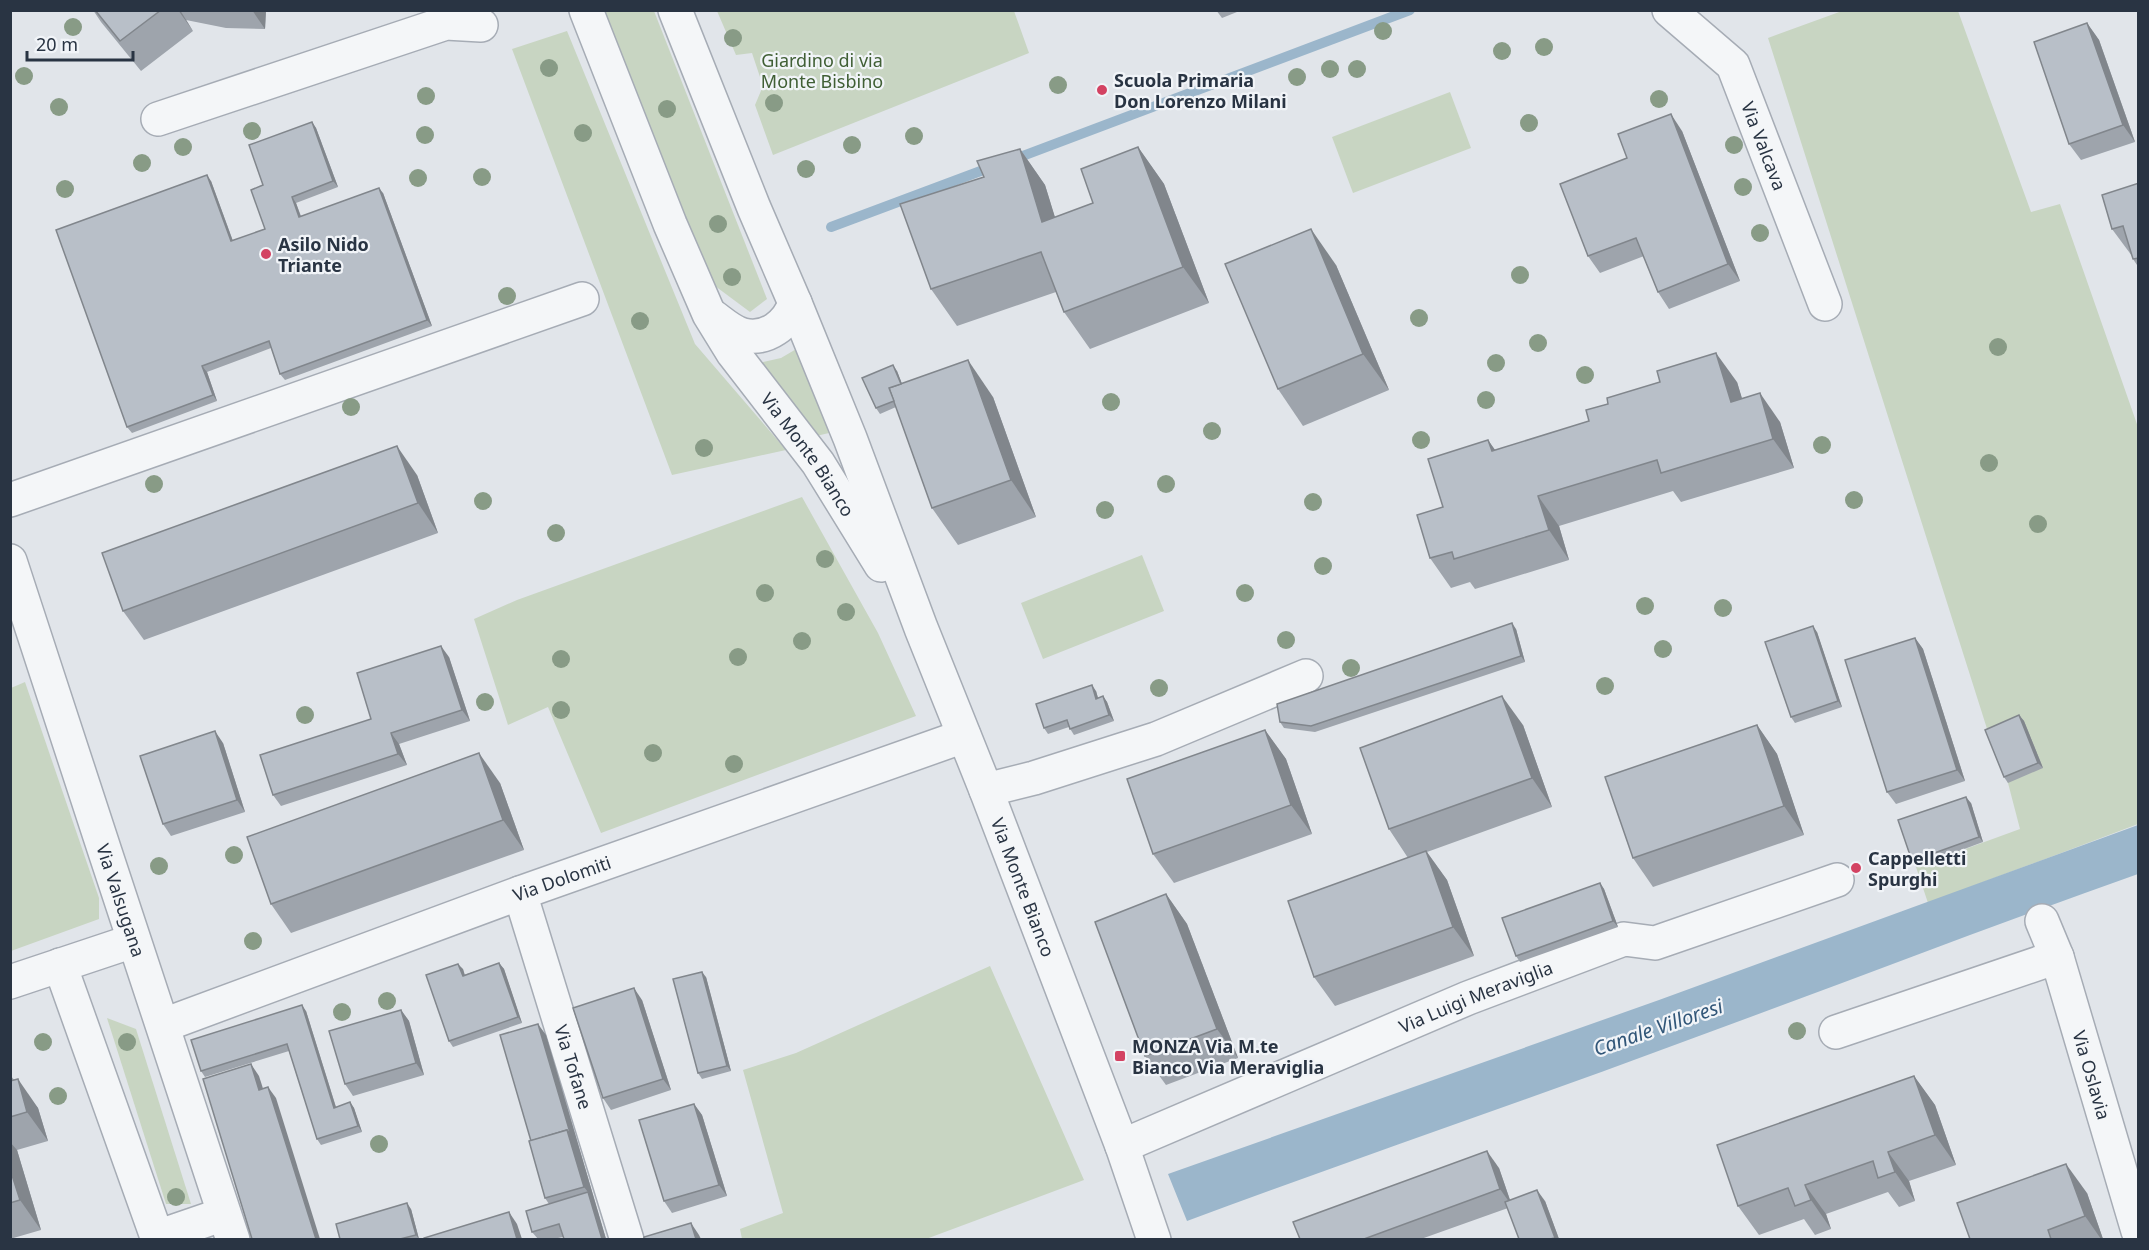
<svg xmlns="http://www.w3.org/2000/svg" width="2149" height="1250" font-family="'Noto Sans',sans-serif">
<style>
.green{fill:#c8d5c2}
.water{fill:#9bb6cb}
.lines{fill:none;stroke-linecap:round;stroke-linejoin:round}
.stream{stroke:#9bb6cb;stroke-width:10}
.minor-casing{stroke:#a6acb5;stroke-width:36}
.minor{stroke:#f4f6f8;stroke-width:33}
.tree{fill:#889b86}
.wall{fill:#9ea4ac}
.shaded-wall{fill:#81868c}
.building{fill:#b8bfc8;stroke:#81868c;stroke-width:1.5}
.poi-dot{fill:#d34262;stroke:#f1f4f8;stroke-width:2}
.labels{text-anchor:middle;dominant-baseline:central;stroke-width:4.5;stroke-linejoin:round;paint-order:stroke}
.park-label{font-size:18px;fill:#405f35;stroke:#f1f4f8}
.poi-label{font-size:18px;font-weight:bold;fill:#293443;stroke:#f1f4f8;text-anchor:start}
.street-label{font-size:18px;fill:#293443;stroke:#f1f4f8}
.water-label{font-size:20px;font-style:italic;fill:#315678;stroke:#f1f4f8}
</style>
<rect width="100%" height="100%" fill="#e1e5ea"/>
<g class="green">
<path d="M603 11H654L767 299 750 312 707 280Z"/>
<path d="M717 11H1014L1029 53 773 155 755 105 763 86 752 53 736 55Z"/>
<path d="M1842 11H1958L2031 212 2060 204 2138 427V824L1928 903 1916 867 2020 829 2008 783 1989 735 1768 38Z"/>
<path d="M567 31 695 344 786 450 672 475 512 49Z"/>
<path d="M1450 92 1471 148 1353 193 1332 137Z"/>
<path d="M798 348 800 351 829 433 812 437 759 363 781 358Z"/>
<path d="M802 497 878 633 916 716 601 833 548 707 508 725 474 619 517 600Z"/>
<path d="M1142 555 1164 611 1043 659 1021 603Z"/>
<path d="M25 682 99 898V919L11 951V688Z"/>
<path d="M990 966 1084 1180 926 1239H742L740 1229 783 1213 743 1070 796 1053Z"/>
<path d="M107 1018 136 1029 191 1204H166Z"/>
</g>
<path class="water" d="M2138 825V874C1985 928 1833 987 1680 1043 1516 1104 1351 1160 1187 1221L1168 1174 1659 1000Z"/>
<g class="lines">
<g class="stream">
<path d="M1012 160 1410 10"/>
<path d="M831 227 994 166"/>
</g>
<g class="minor-casing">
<g id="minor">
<path id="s1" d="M586 10 670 224 709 314 733 353 818 463 881 565"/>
<path id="s2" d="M675 10 754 208 795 303 850 438 921 628 986 790 1122 1146 1154 1240"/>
<path id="s3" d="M1669 10 1733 65 1825 304"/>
<path d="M158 119 446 23 481 25"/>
<path d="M711 315C721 322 731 332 743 335 767 341 788 324 795 303"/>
<path d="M10 500 582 299"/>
<path id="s4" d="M10 561C83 788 159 1013 233 1240"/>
<path d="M986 790 1034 778 1156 739 1306 676"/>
<path id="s5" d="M520 893 627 1240"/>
<path id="s6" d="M2042 921 2057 957 2138 1231"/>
<path d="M60 965 157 1237 224 1214"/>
<path d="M10 982 133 941"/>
<path id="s7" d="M164 1025 520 893 964 736"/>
<path d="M1836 1032 2057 957"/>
<path id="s8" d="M1122 1146 1468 998 1624 939 1655 943 1837 880"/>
</g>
</g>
<use href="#minor" class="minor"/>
</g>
<g class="tree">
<circle cx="73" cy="27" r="9"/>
<circle cx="1383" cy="31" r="9"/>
<circle cx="733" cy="38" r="9"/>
<circle cx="1544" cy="47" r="9"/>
<circle cx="1502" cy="51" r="9"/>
<circle cx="549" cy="68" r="9"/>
<circle cx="1330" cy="69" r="9"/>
<circle cx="1357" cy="69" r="9"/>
<circle cx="24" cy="76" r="9"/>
<circle cx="1297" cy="77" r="9"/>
<circle cx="1058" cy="85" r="9"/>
<circle cx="426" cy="96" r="9"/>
<circle cx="1659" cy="99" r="9"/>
<circle cx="774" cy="103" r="9"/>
<circle cx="59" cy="107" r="9"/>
<circle cx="667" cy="109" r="9"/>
<circle cx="1529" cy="123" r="9"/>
<circle cx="252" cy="131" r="9"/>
<circle cx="583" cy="133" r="9"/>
<circle cx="425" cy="135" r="9"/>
<circle cx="914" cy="136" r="9"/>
<circle cx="852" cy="145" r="9"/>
<circle cx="1734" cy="145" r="9"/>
<circle cx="183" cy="147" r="9"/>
<circle cx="142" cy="163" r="9"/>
<circle cx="806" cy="169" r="9"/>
<circle cx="482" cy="177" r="9"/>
<circle cx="418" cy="178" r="9"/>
<circle cx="1743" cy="187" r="9"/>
<circle cx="65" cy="189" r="9"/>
<circle cx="718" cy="224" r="9"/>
<circle cx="1760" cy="233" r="9"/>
<circle cx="1520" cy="275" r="9"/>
<circle cx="732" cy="277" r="9"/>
<circle cx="507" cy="296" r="9"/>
<circle cx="1419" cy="318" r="9"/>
<circle cx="640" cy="321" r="9"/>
<circle cx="1538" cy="343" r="9"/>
<circle cx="1998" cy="347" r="9"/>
<circle cx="1496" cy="363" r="9"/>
<circle cx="1585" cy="375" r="9"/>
<circle cx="1486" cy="400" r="9"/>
<circle cx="1111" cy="402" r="9"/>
<circle cx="351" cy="407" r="9"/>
<circle cx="1212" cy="431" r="9"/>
<circle cx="1421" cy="440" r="9"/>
<circle cx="1822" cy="445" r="9"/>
<circle cx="704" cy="448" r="9"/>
<circle cx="1989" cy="463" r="9"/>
<circle cx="154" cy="484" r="9"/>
<circle cx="1166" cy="484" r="9"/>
<circle cx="1854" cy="500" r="9"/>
<circle cx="483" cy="501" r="9"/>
<circle cx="1313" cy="502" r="9"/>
<circle cx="1105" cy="510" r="9"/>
<circle cx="2038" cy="524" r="9"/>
<circle cx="556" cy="533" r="9"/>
<circle cx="825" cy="559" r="9"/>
<circle cx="1323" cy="566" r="9"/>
<circle cx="765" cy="593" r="9"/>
<circle cx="1245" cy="593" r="9"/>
<circle cx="1645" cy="606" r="9"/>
<circle cx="1723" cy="608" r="9"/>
<circle cx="846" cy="612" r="9"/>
<circle cx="1286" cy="640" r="9"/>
<circle cx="802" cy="641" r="9"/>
<circle cx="1663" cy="649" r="9"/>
<circle cx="738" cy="657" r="9"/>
<circle cx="561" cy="659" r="9"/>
<circle cx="1351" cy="668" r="9"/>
<circle cx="1605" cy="686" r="9"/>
<circle cx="1159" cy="688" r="9"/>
<circle cx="485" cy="702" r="9"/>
<circle cx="561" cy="710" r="9"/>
<circle cx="305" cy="715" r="9"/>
<circle cx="653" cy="753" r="9"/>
<circle cx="734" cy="764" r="9"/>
<circle cx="234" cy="855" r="9"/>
<circle cx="159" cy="866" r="9"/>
<circle cx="253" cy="941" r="9"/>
<circle cx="387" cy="1001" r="9"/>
<circle cx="342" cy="1012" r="9"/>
<circle cx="1797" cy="1031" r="9"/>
<circle cx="43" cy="1042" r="9"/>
<circle cx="127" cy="1042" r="9"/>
<circle cx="58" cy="1096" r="9"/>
<circle cx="379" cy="1144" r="9"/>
<circle cx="176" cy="1197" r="9"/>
</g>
<g class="wall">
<path d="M93 10H266L265 29 226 28 186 20 193 31 141 71 101 22Z"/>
<path d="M1216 10H1242L1222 18Z"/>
<path d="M2087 23 2099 40 2135 142 2081 160 2069 144Z"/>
<path d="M312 122 316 128 338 187 296 203 301 216 383 193 432 326 285 380 280 374 271 348 207 372 217 401 132 433 127 427 211 181 233 241 265 229 263 185Z"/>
<path d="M1682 131 1740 281 1669 309 1658 292 1644 256 1600 273 1588 256 1627 158Z"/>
<path d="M1138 147 1164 184 1209 303 1090 349 1064 312 1056 292 957 326 931 289 984 177 1020 149 1045 185 1055 218 1093 203Z"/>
<path d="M2139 183V268L2133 259 2132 256 2112 229Z"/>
<path d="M1336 265 1389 390 1303 426 1278 389Z"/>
<path d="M897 371 902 384 993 397 1036 517 958 545 932 508 896 407 880 414 876 408Z"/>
<path d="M1737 382 1742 399 1780 422 1794 468 1681 502 1673 491 1559 526 1569 560 1475 589 1470 582 1451 588 1430 558 1488 440 1495 450Z"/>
<path d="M417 475 438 533 144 640 123 611Z"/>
<path d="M1516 629 1525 662 1315 732 1284 728 1280 722Z"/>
<path d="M1817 632 1842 707 1795 723 1791 717Z"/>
<path d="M1915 638 1923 649 1965 781 1896 804 1887 792Z"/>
<path d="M449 657 470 721 399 744 407 765 281 806 273 795Z"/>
<path d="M1096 691 1098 698 1103 696 1107 702 1114 721 1074 735 1069 727 1048 734 1044 728Z"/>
<path d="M2019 715 2024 721 2043 768 2008 783 2004 777Z"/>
<path d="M1523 725 1552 807 1427 852 1447 880 1474 956 1335 1006 1314 977 1408 858 1389 829Z"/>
<path d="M1757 725 1777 754 1804 835 1653 887 1633 858Z"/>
<path d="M1265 730 1286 759 1312 834 1174 883 1153 854Z"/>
<path d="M223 743 245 812 171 836 163 824Z"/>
<path d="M500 783 524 850 291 933 271 904Z"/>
<path d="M1971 803 1983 842 1916 867 1912 861Z"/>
<path d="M1600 883 1604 889 1618 927 1520 962 1516 956Z"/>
<path d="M1166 894 1187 924 1238 1058 1166 1085 1145 1056Z"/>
<path d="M499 963 504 969 522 1023 453 1047 449 1041 463 969 464 975Z"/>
<path d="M706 977 731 1071 702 1079 698 1073Z"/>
<path d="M642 1000 671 1090 611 1110 603 1098Z"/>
<path d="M401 1010 409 1021 424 1075 353 1096 345 1084Z"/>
<path d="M306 1011 336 1107 350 1102 354 1108 362 1132 321 1145 317 1139 289 1051 205 1077 201 1071Z"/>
<path d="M546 1035 606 1239 563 1237 553 1239H538L532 1232 549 1204 545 1198 531 1141Z"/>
<path d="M10 1075 38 1108 48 1141 17 1150 41 1230 10 1239Z"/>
<path d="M1914 1076 1935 1105 1956 1165 1909 1181 1915 1201 1899 1207 1888 1192 1826 1214 1831 1229 1815 1235 1804 1219 1759 1235 1738 1206Z"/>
<path d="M694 1104 702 1115 727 1196 672 1213 664 1201Z"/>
<path d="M1499 1168 1510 1200 1545 1201 1559 1239H1519L1508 1208 1421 1239H1300Z"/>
<path d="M2087 1193 2103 1239H1970Z"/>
<path d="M411 1209 419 1239H340Z"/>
</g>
<g class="shaded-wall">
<path d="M178 10H180L193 31Z"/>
<path d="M252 10H266L265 29Z"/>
<path d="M2087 23 2099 40 2135 142 2123 125Z"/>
<path d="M1671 114 1682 131 1740 281 1728 264Z"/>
<path d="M312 122 316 128 338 187 333 181Z"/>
<path d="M1138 147 1164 184 1209 303 1183 267Z"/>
<path d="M1020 149 1045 185 1068 259 1042 222Z"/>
<path d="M207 175 211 181 235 247 231 241Z"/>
<path d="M379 188 383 193 432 326 427 320Z"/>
<path d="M292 197 296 203 303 223 299 217Z"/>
<path d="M1311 229 1336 265 1389 390 1363 354Z"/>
<path d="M1716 353 1737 382 1752 431 1731 402Z"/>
<path d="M968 360 993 397 1036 517 1011 480Z"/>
<path d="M893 365 897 371 909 402 905 396Z"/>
<path d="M202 366 207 372 217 401 213 395Z"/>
<path d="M1760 393 1780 422 1794 468 1773 439Z"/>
<path d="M1488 440 1509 470 1492 451Z"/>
<path d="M397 446 417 475 438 533 418 503Z"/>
<path d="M1538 496 1559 526 1569 560 1549 530Z"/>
<path d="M1512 623 1516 629 1525 662 1521 656Z"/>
<path d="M1813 626 1817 632 1842 707 1838 701Z"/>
<path d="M1915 638 1923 649 1965 781 1957 770Z"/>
<path d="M441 646 449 657 470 721 462 710Z"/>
<path d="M1092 685 1096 691 1100 705 1096 699Z"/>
<path d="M1103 696 1107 702 1114 721 1109 715Z"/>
<path d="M1502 696 1523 725 1552 807 1532 778Z"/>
<path d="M2019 715 2024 721 2043 768 2038 763Z"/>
<path d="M1757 725 1777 754 1804 835 1784 806Z"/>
<path d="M1265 730 1286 759 1312 834 1291 805Z"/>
<path d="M215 731 223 743 245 812 237 800Z"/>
<path d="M391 733 399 744 407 765 398 754Z"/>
<path d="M479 753 500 783 524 850 503 820Z"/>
<path d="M1966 797 1971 803 1983 842 1979 837Z"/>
<path d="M1426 851 1447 880 1474 956 1453 927Z"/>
<path d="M1600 883 1604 889 1618 927 1613 921Z"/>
<path d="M1166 894 1187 924 1238 1058 1217 1029Z"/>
<path d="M499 963 504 969 522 1023 518 1017Z"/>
<path d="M458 964 463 969 467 982 463 976Z"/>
<path d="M702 972 706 977 731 1071 727 1066Z"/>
<path d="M634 988 642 1000 671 1090 663 1079Z"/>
<path d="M302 1005 306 1011 338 1114 334 1108Z"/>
<path d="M401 1010 409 1021 424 1075 416 1063Z"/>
<path d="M538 1024 546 1035 606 1239H602L588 1192 584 1187 567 1130Z"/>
<path d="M251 1064 259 1076 267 1101 259 1090Z"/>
<path d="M1914 1076 1935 1105 1956 1165 1935 1135Z"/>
<path d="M18 1079 38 1108 48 1141 27 1112Z"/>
<path d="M268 1087 276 1098 320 1239H316Z"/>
<path d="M350 1102 354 1108 362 1132 358 1126Z"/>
<path d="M694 1104 702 1115 727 1196 719 1185Z"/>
<path d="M10 1142 17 1150 41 1230 20 1200 10 1169Z"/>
<path d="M1487 1151 1499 1168 1512 1206 1500 1189Z"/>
<path d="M1888 1152 1909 1181 1915 1201 1895 1172Z"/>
<path d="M2066 1164 2087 1193 2103 1239H2101L2085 1216Z"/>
<path d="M1805 1185 1826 1214 1831 1229 1811 1200Z"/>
<path d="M1537 1190 1545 1201 1559 1239H1556L1555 1238Z"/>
<path d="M407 1203 411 1209 419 1239 416 1235Z"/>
<path d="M509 1212 517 1224 522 1239H517Z"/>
<path d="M691 1223 699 1235 701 1239H696Z"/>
</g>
<g class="building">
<path d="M95 10H161L120 41Z"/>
<path d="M2087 23 2123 125 2069 144 2034 42Z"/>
<path d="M1671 114 1728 264 1658 292 1636 238 1588 256 1560 184 1627 158 1618 134Z"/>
<path d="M312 122 333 181 292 197 299 217 379 188 427 320 280 374 269 341 202 366 213 395 127 427 56 230 207 175 231 241 265 229 251 190 263 185 249 145Z"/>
<path d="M1138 147 1183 267 1064 312 1041 252 931 289 900 204 984 177 977 161 1020 149 1042 222 1093 203 1081 169Z"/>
<path d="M2139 183V258L2133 259 2123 226 2112 229 2102 195Z"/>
<path d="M1311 229 1363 354 1278 389 1225 264Z"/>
<path d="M1716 353 1731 402 1760 393 1773 439 1661 473 1657 460 1538 496 1549 530 1454 559 1452 552 1430 558 1417 515 1443 507 1428 459 1488 440 1492 451 1589 421 1586 410 1608 404 1607 398 1660 382 1657 371Z"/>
<path d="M968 360 1011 480 932 508 889 388Z"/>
<path d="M893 365 901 384 889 388 894 401 876 408 862 378Z"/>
<path d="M397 446 418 503 123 611 102 553Z"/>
<path d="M1512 623 1521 656 1311 726 1280 722 1277 704Z"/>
<path d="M1813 626 1838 701 1791 717 1765 642Z"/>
<path d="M1915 638 1957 770 1887 792 1845 660Z"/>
<path d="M441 646 462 710 391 733 398 754 273 795 260 755 371 719 357 673Z"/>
<path d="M1092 685 1096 699 1103 696 1109 715 1070 729 1067 720 1044 728 1036 704Z"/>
<path d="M1502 696 1532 778 1389 829 1360 748Z"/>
<path d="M2019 715 2038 763 2004 777 1985 730Z"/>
<path d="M1757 725 1784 806 1633 858 1605 777Z"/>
<path d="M1265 730 1291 805 1153 854 1127 779Z"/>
<path d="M215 731 237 800 163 824 140 756Z"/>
<path d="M479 753 503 820 271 904 247 837Z"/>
<path d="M1966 797 1979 837 1912 861 1898 820Z"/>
<path d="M1426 851 1453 927 1314 977 1288 901Z"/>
<path d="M1600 883 1613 921 1516 956 1502 918Z"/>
<path d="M1166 894 1217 1029 1145 1056 1095 922Z"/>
<path d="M499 963 518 1017 449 1041 426 975 458 964 463 976Z"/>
<path d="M702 972 727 1066 698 1073 673 979Z"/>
<path d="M634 988 663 1079 603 1098 573 1008Z"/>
<path d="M302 1005 334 1108 350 1102 358 1126 317 1139 287 1044 201 1071 191 1040Z"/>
<path d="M401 1010 416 1063 345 1084 329 1031Z"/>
<path d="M538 1024 571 1136 567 1130 531 1141 500 1035Z"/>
<path d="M251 1064 259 1090 268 1087 316 1239H252L203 1079Z"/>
<path d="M1914 1076 1935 1135 1888 1152 1895 1172 1878 1178 1873 1161 1805 1185 1811 1200 1795 1206 1788 1188 1738 1206 1717 1145Z"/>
<path d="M18 1079 27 1112 10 1117V1081Z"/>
<path d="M694 1104 719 1185 664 1201 639 1120Z"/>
<path d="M567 1130 584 1187 545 1198 529 1141Z"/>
<path d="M1487 1151 1500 1189 1364 1239H1300L1293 1222Z"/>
<path d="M2066 1164 2085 1216 2048 1230 2051 1239H1970L1957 1203Z"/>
<path d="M10 1169 20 1200 10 1203Z"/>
<path d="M1537 1190 1555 1238 1550 1239H1519L1505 1202Z"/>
<path d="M588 1192 602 1239H564L559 1224 532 1232 526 1211Z"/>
<path d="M407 1203 416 1235 400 1239H340L336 1224Z"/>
<path d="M509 1212 517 1239H424V1238Z"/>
<path d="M691 1223 696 1239H644V1237Z"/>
</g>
<g class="poi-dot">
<circle cx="1102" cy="90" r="6"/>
<circle cx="266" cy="254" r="6"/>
<circle cx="1856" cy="868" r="6"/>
<rect x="1114" y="1050" width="12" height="12" rx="3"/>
</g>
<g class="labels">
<g class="park-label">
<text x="822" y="60">Giardino di via<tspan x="822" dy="21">Monte Bisbino</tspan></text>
</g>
<g class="poi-label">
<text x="1114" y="80">Scuola Primaria<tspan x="1114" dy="21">Don Lorenzo Milani</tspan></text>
<text x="278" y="244">Asilo Nido<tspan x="278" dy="21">Triante</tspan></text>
<text x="1868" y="858">Cappelletti<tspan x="1868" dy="21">Spurghi</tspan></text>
<text x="1132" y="1046">MONZA Via M.te<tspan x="1132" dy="21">Bianco Via Meraviglia</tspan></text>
</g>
<g class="street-label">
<text stroke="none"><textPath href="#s3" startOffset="171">Via Valcava</textPath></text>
<text stroke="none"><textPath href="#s1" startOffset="500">Via Monte Bianco</textPath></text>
<text stroke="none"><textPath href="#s7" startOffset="424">Via Dolomiti</textPath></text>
<text stroke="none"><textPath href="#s2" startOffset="944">Via Monte Bianco</textPath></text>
<text stroke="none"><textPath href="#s4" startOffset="357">Via Valsugana</textPath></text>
<text stroke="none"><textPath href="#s8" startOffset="384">Via Luigi Meraviglia</textPath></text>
<text stroke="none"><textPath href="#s5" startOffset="182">Via Tofane</textPath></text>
<text stroke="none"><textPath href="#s6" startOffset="162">Via Oslavia</textPath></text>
</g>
<g class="water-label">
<text transform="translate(1658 1027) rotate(-19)">Canale Villoresi</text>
</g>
</g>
<rect width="2149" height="1250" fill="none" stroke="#293443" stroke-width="24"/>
<path d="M27 51v9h106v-9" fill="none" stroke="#293443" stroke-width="3"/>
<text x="36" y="51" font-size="18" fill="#293443" stroke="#f1f4f8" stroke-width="4.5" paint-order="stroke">20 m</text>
</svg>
